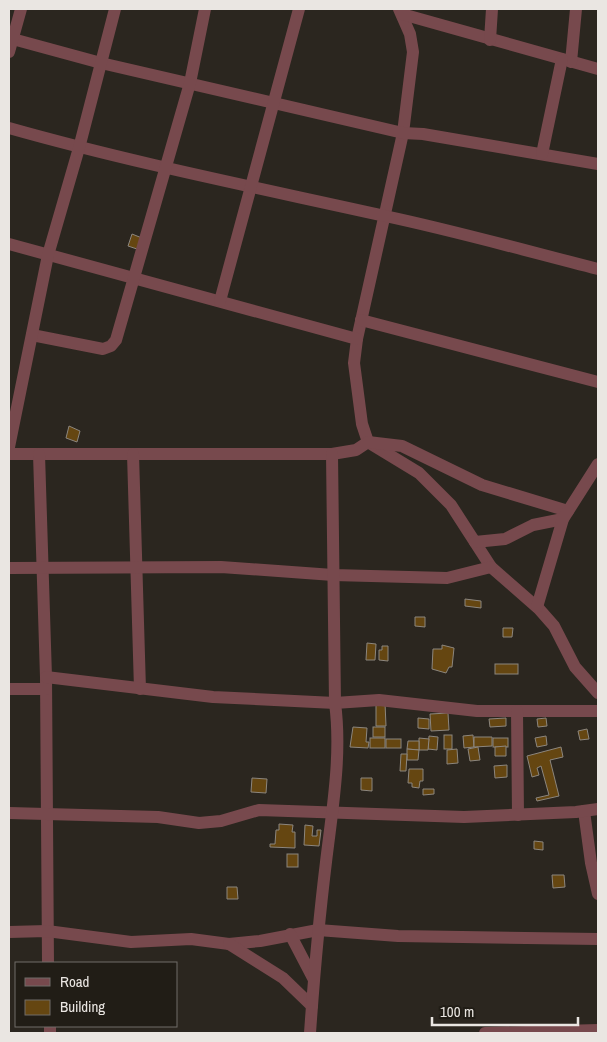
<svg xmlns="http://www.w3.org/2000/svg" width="607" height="1042" font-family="'Archivo Narrow',sans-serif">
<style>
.building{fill:#654611;stroke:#8c867e}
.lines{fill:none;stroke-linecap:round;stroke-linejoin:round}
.minor{stroke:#77494d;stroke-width:12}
</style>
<rect width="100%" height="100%" fill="#2b261f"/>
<g class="building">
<path d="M132 234 142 238 140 250 128 246Z"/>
<path d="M69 426 80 431 77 442 66 438Z"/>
<path d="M465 599 481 601V608L465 606Z"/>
<path d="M415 617H425V627L415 626Z"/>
<path d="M503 628H513L512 637H503Z"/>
<path d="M367 643 376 644 375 660H366Z"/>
<path d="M442 645 454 648 452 667H449L446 673 432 669 433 649H442Z"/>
<path d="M382 646H388V661L379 660V650H382Z"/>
<rect x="495" y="664" width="23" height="10"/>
<path d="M376 703H385L386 726H376Z"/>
<path d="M448 713 449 730 431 731 430 714Z"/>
<path d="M418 718 429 719V729L418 728Z"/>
<path d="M506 718V726L490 727 489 719Z"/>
<path d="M546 718 547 726 538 727 537 719Z"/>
<path d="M353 727 367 728 366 742H369L368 748 350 747Z"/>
<rect x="373" y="727" width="12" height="10"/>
<path d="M587 729 589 739 580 740 578 731Z"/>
<rect x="444" y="735" width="8" height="14"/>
<path d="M473 735 474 747 464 748 463 736Z"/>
<path d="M429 736 438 737 437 750 428 749Z"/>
<path d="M546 736 547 745 537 747 535 738Z"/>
<path d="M474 737H492V746L474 747Z"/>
<rect x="370" y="738" width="15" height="10"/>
<path d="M419 738 429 739 428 750H419Z"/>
<rect x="493" y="738" width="15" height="9"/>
<rect x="386" y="739" width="15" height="9"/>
<path d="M408 741H419V750L407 749Z"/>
<path d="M506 746V756H495V747Z"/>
<path d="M478 747 480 760 470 761 468 749Z"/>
<path d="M561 747 563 757 550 760 559 796 537 801 536 798 549 795 541 766 537 768 539 775 532 777 527 756Z"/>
<path d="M407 749 419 750 418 760H407Z"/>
<path d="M457 749 458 763 447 764V750Z"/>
<path d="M401 754H407L406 771H400Z"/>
<path d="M507 765V777L495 778 494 766Z"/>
<path d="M409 769H423V781H420L419 788 412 787V783H408Z"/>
<path d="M252 778 267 779 266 793 251 792Z"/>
<path d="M361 778H372V791L361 790Z"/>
<path d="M423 789H434V794L423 795Z"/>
<path d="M279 824 293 825 292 832H295V848L270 847V844H275L276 830H279Z"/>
<path d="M305 825 313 826 312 836H317V830H321L319 846 304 845Z"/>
<path d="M534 841 543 842V850L534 849Z"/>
<rect x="287" y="854" width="11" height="13"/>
<path d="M552 875H564L565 887 553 888Z"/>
<path d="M227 887H237L238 899H227Z"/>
</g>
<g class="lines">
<g class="minor">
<path d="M399 9 410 34 413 52 403 133 357 339 354 363 362 424 368 442 419 473 451 505 491 567 539 609 554 626 575 667 598 693"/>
<path d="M402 14 598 69"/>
<path d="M9 38 101 63 403 133 423 134 598 164"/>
<path d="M490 40 492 9"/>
<path d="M9 52 21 9"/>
<path d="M571 62 576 9"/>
<path d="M9 128C133 163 259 188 385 216 456 231 527 251 598 269"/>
<path d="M542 154 562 59"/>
<path d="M9 244 357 339"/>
<path d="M220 301 299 9"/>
<path d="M361 320 598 382"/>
<path d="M32 335 103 349 111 346 116 340 190 83 205 9"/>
<path d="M9 447 48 255 79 148 115 9"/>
<path d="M9 454H332L356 450 368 442 402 446 482 485 568 511"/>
<path d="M39 454 46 677 48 963"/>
<path d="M133 454 140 689"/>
<path d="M475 542 505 539 533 525 563 519"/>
<path d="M9 568 221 567 333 575 447 578 491 567"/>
<path d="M537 607 563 519 598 464"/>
<path d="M46 677 213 697 335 703 379 700 477 711H598"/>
<path d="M9 689H46"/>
<path d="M517 711 518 815"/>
<path d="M584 811 591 863 598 894"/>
<path d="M9 813 158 817 199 823 221 821 259 810 464 817 576 812 598 809"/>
<path d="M9 932 47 931 131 942 191 939 229 944 260 941 318 930 398 936 598 939"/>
<path d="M290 934 313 978"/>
<path d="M229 944 283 978 312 1006"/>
<path d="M50 1026V1033"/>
<path d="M310 1033C314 976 319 919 326 862 332 811 342 755 335 703L332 454"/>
<path d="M485 1033 598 1030"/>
</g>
</g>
<rect width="607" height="1042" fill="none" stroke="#eae6e2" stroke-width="20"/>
<rect x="15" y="962" width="162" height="65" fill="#211d16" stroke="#716d68"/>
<rect x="25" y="978" width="25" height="8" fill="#77494d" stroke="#716d68"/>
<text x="60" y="987" font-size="15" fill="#eae6e2">Road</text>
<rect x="25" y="1000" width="25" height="15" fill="#654611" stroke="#716d68"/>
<text x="60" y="1012" font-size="15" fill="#eae6e2">Building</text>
<path d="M432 1017v8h146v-8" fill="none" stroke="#eae6e2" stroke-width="2.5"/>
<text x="440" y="1017" font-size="15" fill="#eae6e2" stroke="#211d16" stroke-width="4" paint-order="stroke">100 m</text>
</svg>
